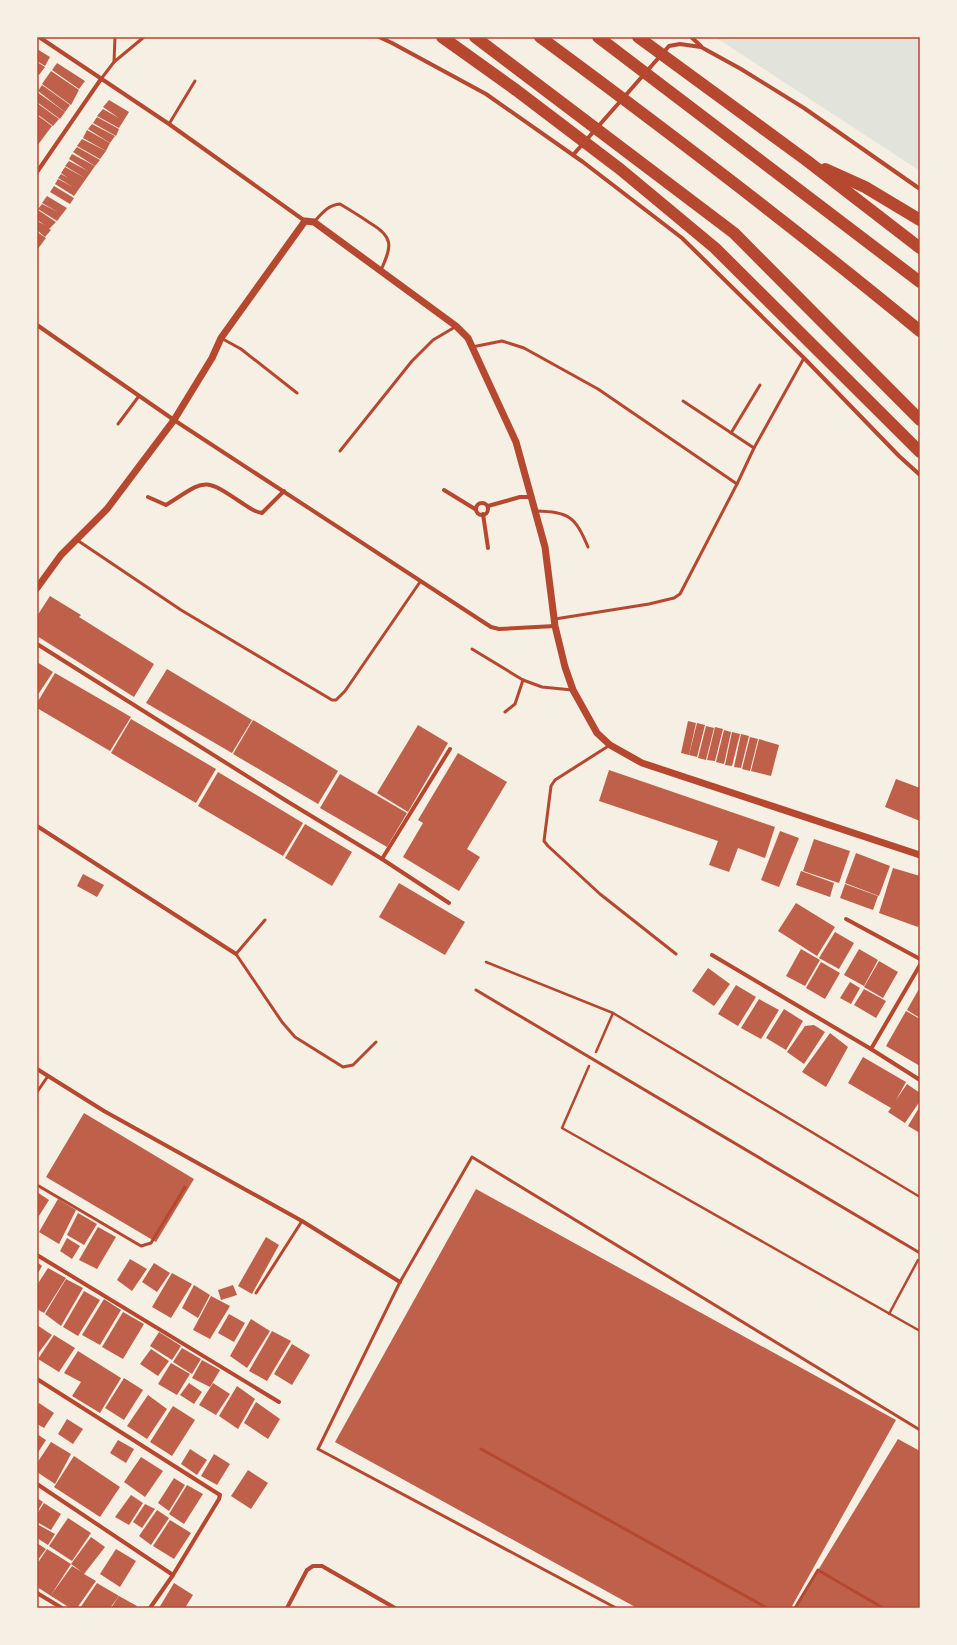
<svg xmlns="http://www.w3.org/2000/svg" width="957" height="1645" font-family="Montserrat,sans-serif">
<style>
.green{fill:#e2e4dc}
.building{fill:#bf614a}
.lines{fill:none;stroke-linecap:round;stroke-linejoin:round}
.path{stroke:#b5482f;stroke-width:2.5}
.service{stroke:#b5482f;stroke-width:3}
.minor{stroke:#b5482f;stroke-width:4}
.tertiary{stroke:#b5482f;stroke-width:7}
.motorway{stroke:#b5482f;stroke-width:12}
.neatline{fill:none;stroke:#b5482f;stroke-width:1.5}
</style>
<rect width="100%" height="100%" fill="#f6efe4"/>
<path class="green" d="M715 37H920V171Z"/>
<g class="building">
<path d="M37 49 50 57 45 66 37 61Z"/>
<path d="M37 62 45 67 39 75 37 73Z"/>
<path d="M57 63 85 81 79 89 52 70Z"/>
<path d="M51 71 79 90 71 105 42 84Z"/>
<path d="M42 85 70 105 65 112 38 91Z"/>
<path d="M37 92 65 112 60 119 37 102Z"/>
<path d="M109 100 129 112 119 128 97 116 103 109 119 118 103 107Z"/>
<path d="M37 103 59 119 53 126 37 114Z"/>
<path d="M37 115 52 126 37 146V126L41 129 37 126Z"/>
<path d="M97 117 119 129 116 136 93 123Z"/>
<path d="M92 124 115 136 110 143 88 129Z"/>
<path d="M87 130 110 143 106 151 83 138Z"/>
<path d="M82 139 106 151 100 159 77 146Z"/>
<path d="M77 147 100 160 95 166 73 152Z"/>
<path d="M72 154 95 166 74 196 55 184 58 179 73 187 58 178 61 174 68 178 61 173 65 167 85 178 65 166 69 161 88 171 69 159Z"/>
<path d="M54 186 74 198 70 204 50 192Z"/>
<path d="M47 196 67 208 57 221 38 209 42 204 58 212 42 203Z"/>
<path d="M38 210 56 222 49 229 51 230 45 237 37 230V221L45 225 37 220Z"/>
<path d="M37 232 46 238 37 250Z"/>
<path d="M50 596 81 615 79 617 154 664 134 697 37 636V616Z"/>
<path d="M37 662 53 672 37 696Z"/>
<path d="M167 669 252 720 232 753 146 703Z"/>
<path d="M55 673 131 717 110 751 37 708V703Z"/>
<path d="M131 719 216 769 196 803 111 753Z"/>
<path d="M253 720 338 771 318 804 233 754Z"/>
<path d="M688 721 696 723 689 755 681 753Z"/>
<path d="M697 723 705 725 697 757 689 755Z"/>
<path d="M418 725 448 743 408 812 377 793Z"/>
<path d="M706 726 714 728 706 760 698 758Z"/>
<path d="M715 727 723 729 715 761 707 760Z"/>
<path d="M724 730 731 732 724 764 716 762Z"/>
<path d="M732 732 740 734 732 766 725 765Z"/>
<path d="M741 734 749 736 741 768 734 767Z"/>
<path d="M750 737 758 739 750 771 742 769Z"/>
<path d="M759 739 779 745 771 776 751 771Z"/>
<path d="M458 753 507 782 467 849 480 857 459 891 403 857 423 823 418 820Z"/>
<path d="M609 770 775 827 765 858 738 848 729 872 709 865 718 841 599 801Z"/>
<path d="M218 772 303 823 283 856 198 806Z"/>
<path d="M340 774 407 813 387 847 320 808Z"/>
<path d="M896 779 920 788V821L885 807Z"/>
<path d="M305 824 352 852 332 886 285 858Z"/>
<path d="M780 831 799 838 779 887 761 880Z"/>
<path d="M814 839 850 851 839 883 803 871Z"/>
<path d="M856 853 890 866 879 896 845 883Z"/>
<path d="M893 868 920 876V920L918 927 879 913Z"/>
<path d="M801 871 834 883 830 897 796 885Z"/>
<path d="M83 874 104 885 97 897 77 886Z"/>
<path d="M399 883 465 922 445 955 379 917Z"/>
<path d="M845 884 878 896 873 910 840 898Z"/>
<path d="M796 903 835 927 817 956 778 931Z"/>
<path d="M835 932 854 943 839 969 819 958Z"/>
<path d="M801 949 820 960 805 986 786 976Z"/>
<path d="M859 949 878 960 864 986 844 975Z"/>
<path d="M879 961 898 972 883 998 864 987Z"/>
<path d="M821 962 840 973 825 999 806 988Z"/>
<path d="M708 968 730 984 714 1006 692 991Z"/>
<path d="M850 982 860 988 851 1004 840 998Z"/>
<path d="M736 985 756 997 738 1026 718 1014Z"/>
<path d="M920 987V1018L907 1010Z"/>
<path d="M864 989 886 1001 876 1018 854 1005Z"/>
<path d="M759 999 779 1010 761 1039 741 1028Z"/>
<path d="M784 1009 803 1021 786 1050 766 1038Z"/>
<path d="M906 1011 920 1019V1066L886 1046Z"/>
<path d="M814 1025 825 1032 804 1064 787 1052 805 1026Z"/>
<path d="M830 1033 848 1047 826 1087 802 1072Z"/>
<path d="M863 1057 906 1082 896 1100 907 1084 920 1093V1101L905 1123 888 1112 891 1108 848 1083Z"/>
<path d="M920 1106V1133L908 1126Z"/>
<path d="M84 1113 194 1179 156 1242 46 1177Z"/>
<path d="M476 1189 896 1420 791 1608H637L335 1442Z"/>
<path d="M37 1192 49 1200 37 1219Z"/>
<path d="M58 1199 76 1210 59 1244 39 1232Z"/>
<path d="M78 1213 97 1224 84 1245 67 1235Z"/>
<path d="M98 1227 116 1237 97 1269 79 1260Z"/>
<path d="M266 1237 279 1245 252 1294 238 1286Z"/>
<path d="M67 1238 80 1246 72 1259 60 1251Z"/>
<path d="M130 1259 147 1269 132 1291 117 1280Z"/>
<path d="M37 1262 42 1266 37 1275Z"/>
<path d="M154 1263 170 1273 157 1292 142 1282Z"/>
<path d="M48 1268 66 1278 44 1313 37 1309V1285Z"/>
<path d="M172 1273 192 1284 171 1318 152 1307Z"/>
<path d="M66 1279 83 1288 61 1326 45 1314Z"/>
<path d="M194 1285 210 1295 198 1318 182 1308Z"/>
<path d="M233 1285 237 1295 221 1300 218 1290Z"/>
<path d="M84 1291 100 1300 78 1336 63 1327Z"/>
<path d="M211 1296 230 1306 210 1339 193 1330Z"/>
<path d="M104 1299 121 1310 100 1345 82 1335Z"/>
<path d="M123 1312 144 1324 123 1359 102 1347Z"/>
<path d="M229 1314 245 1323 234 1342 218 1333Z"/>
<path d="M251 1319 270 1331 247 1368 230 1356Z"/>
<path d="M37 1325 52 1335 37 1355Z"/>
<path d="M272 1331 291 1341 267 1381 249 1371Z"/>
<path d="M159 1332 181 1346 172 1360 150 1346Z"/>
<path d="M54 1335 75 1348 59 1372 38 1359Z"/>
<path d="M292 1344 310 1355 292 1385 274 1374Z"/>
<path d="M182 1348 201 1359 192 1374 173 1362Z"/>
<path d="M151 1349 169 1361 158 1376 140 1364Z"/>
<path d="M78 1351 121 1378 100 1413 72 1396 81 1382 64 1373Z"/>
<path d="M202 1360 220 1370 210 1387 192 1378Z"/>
<path d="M171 1363 190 1374 177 1395 158 1384Z"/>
<path d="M124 1378 143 1390 124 1420 105 1408Z"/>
<path d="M189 1383 202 1392 194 1404 180 1395Z"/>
<path d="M213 1383 230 1394 216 1415 199 1405Z"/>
<path d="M237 1386 255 1399 238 1429 219 1416Z"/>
<path d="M148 1395 167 1409 147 1439 127 1426Z"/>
<path d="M256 1402 280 1419 268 1439 244 1423Z"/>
<path d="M39 1403 54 1413 44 1428 37 1424V1406Z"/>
<path d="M173 1406 195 1420 172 1456 150 1442Z"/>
<path d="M67 1419 83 1429 73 1444 58 1434Z"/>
<path d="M37 1434 46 1440 37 1454Z"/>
<path d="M898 1439 920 1451V1608H795Z"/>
<path d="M118 1440 134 1449 126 1463 110 1453Z"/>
<path d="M51 1442 71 1454 55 1484 37 1472V1463Z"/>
<path d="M190 1449 207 1460 197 1475 181 1464Z"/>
<path d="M214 1454 230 1464 217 1485 201 1476Z"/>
<path d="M74 1456 120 1487 100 1517 54 1487Z"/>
<path d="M141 1457 163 1471 145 1497 124 1482Z"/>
<path d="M248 1470 268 1483 251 1509 231 1496Z"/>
<path d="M174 1478 185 1485 169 1511 158 1503Z"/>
<path d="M187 1485 203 1494 184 1524 169 1514Z"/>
<path d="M131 1495 143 1503 129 1525 115 1517Z"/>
<path d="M37 1498 43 1502 37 1512Z"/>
<path d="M44 1503 61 1514 51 1530 37 1522V1514Z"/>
<path d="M145 1504 155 1509 142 1528 133 1522Z"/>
<path d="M157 1510 169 1518 151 1545 139 1536Z"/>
<path d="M68 1518 91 1533 72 1561 49 1546Z"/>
<path d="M170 1520 191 1533 174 1559 153 1546Z"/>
<path d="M37 1524 55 1534 48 1545 37 1538Z"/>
<path d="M91 1537 105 1547 84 1574 96 1581 77 1608H70L37 1587V1564L47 1549 71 1564 51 1595 72 1566 82 1572 71 1564Z"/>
<path d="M37 1543 46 1549 37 1561Z"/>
<path d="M116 1549 136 1561 120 1587 100 1574Z"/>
<path d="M97 1583 119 1596 110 1608H80Z"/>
<path d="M174 1583 193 1595 185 1608H159Z"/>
<path d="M119 1596 137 1606 135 1608H111Z"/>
</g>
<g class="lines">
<g class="path">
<path d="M486 962 613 1013 920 1197"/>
<path d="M596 1052 613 1013"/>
<path d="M589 1066 562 1128 920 1331"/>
<path d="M889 1314 918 1260"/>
</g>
<g class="service">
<path d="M114 62 144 37"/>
<path d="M101 79 114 62 115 37"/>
<path d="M169 124 195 81"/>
<path d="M314 222C322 213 328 205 340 204 350 210 360 216 370 223 394 237 392 246 381 270"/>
<path d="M221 338 241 349 297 393"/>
<path d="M472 347 502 341 524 348 598 389 737 484"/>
<path d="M683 401 754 448"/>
<path d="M118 424 139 396"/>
<path d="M731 433 760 385"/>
<path d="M340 451 412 361 433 340 455 327"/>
<path d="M536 511C569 512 575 516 588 547"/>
<path d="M77 540 181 610 332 700H336L345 691 420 582"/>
<path d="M555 619 649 604 674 598 680 594 737 484 754 448 804 358"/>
<path d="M472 649 523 680 542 687 572 690"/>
<path d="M505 712 515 704 523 680"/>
<path d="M610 745 555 780 551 786 544 841 548 846 600 894 676 954"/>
<path d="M265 920 236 954 282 1022 295 1037 343 1067 353 1065 376 1042"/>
<path d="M476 990 920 1253"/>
<path d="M37 1092 48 1076"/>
<path d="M37 1185 141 1246 151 1243 185 1187"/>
<path d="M256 1293 302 1221"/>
<path d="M481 1449 767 1608"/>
<path d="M616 1608 318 1449 400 1282 472 1157 920 1430"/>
<path d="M795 1608 818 1570 883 1608"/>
</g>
<g class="minor">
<path d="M39 37 169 124 305 221"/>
<path d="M379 37 392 43 486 94 583 162 682 238 804 358 899 456 920 475"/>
<path d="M691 37 701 46"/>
<path d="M573 155 669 46 680 44 701 47 741 69 804 108 920 189"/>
<path d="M37 172 101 79"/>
<path d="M37 325 174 420 491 627 499 629 555 626"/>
<path d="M444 490 475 509"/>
<path d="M148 497 166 505C206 480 202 476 242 503 248 507 254 512 262 513L284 491"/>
<circle cx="482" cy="509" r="6"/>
<path d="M488 506 520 497H532"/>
<path d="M483 514 488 548"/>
<path d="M37 644 285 800 382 859 449 903"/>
<path d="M37 826 236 954"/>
<path d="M382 859 450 749"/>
<path d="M846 919 920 959"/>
<path d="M712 955 871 1049"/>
<path d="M920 965 871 1049 920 1080"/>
<path d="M37 1069 104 1111 302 1221 400 1282"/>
<path d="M37 1255 279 1402"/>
<path d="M37 1379 220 1495 219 1499 173 1575 150 1608"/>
<path d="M37 1484 173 1575"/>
<path d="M37 1593 62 1608"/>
<path d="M287 1608 307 1570 313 1566H322L395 1608"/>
</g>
<path class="tertiary" d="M37 588 61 555 107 509 174 420 212 358 221 338 305 221 314 222 456 326 468 338 516 442 545 547 555 626 565 667 573 690 597 733 610 745 642 763 920 855"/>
<g class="motorway">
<path d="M442 37 516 90 620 169 715 248 920 452"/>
<path d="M475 37 734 233 920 420"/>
<path d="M540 37C669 132 796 229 920 331"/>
<path d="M598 37 920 282"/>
<path d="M638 37 806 160 920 248"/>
<path d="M825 169 865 187 920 220"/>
</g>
</g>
<rect width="957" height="1645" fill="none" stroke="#f6efe4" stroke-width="76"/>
<rect x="38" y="38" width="881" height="1569" class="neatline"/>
</svg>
